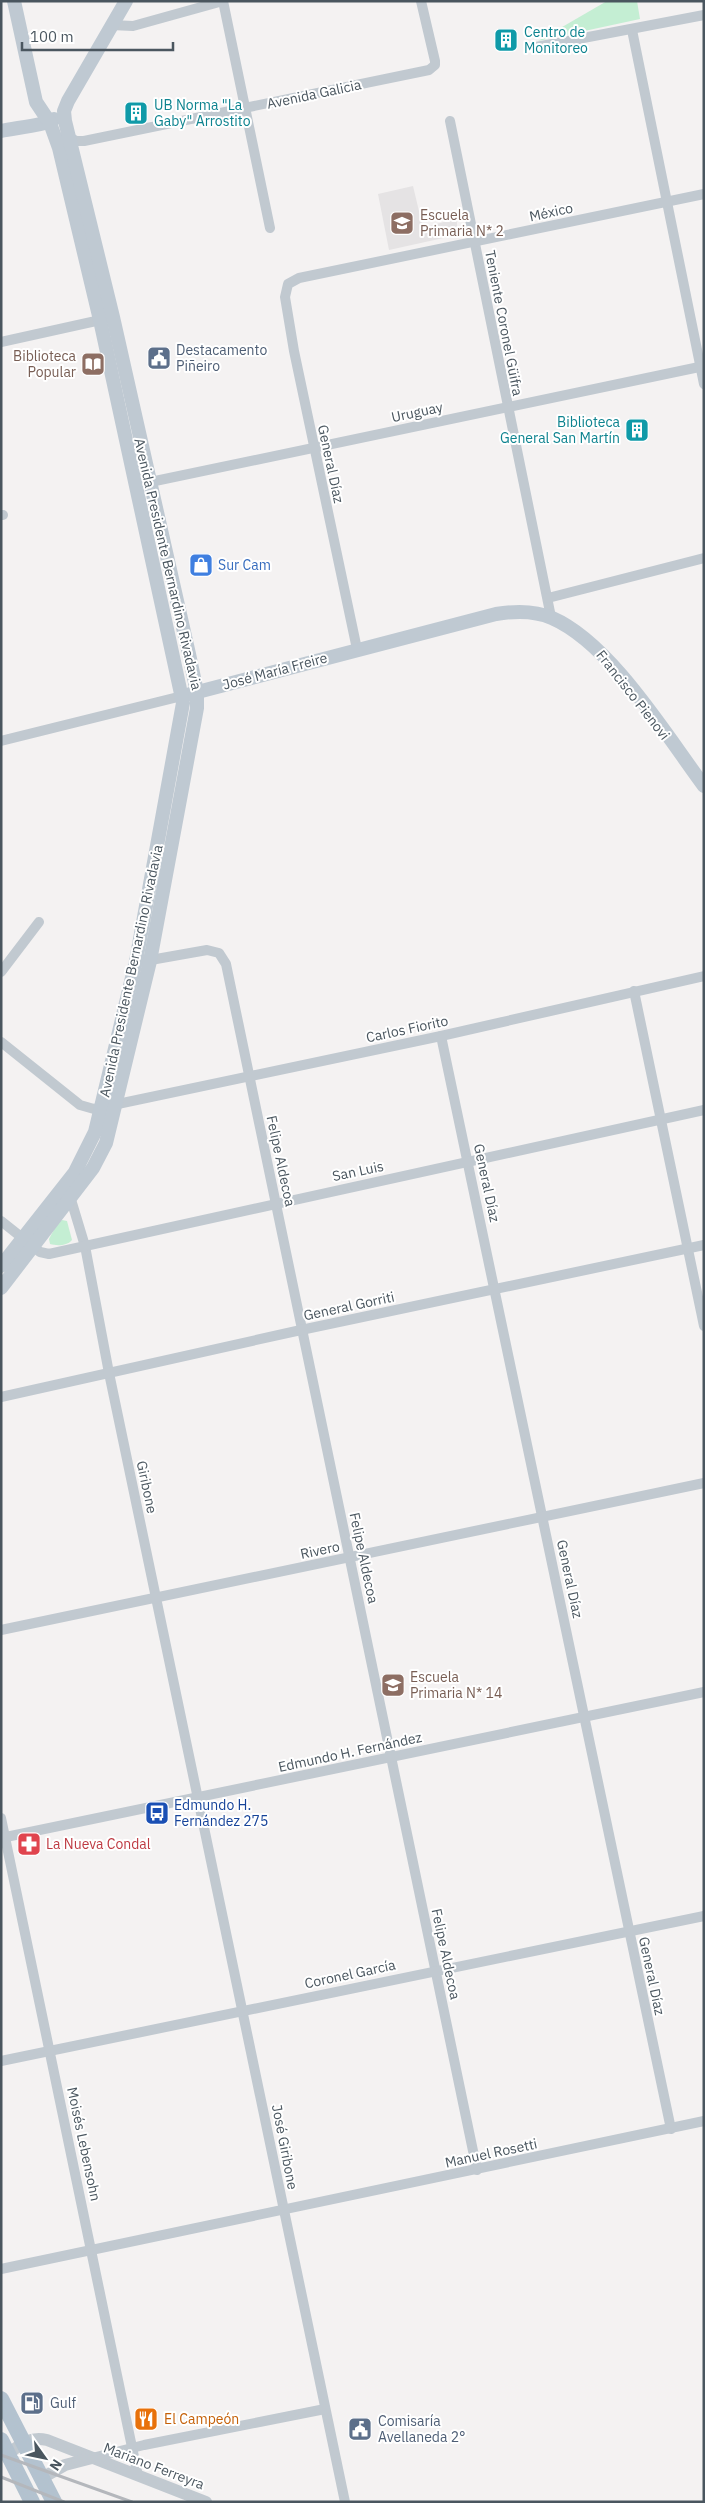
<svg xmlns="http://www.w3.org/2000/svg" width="705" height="2503" font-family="'IBM Plex Sans',sans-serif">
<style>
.education{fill:#e5e3e4}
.green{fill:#c4eed3}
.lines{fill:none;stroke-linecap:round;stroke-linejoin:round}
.minor{stroke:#c1c9d0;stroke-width:10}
.tertiary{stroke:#c1c9d0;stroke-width:12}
.secondary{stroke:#bfc9d2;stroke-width:14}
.primary{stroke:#b3c2cf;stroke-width:16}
.rail{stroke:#b4b7bc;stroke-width:3}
.labels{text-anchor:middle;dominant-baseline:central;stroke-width:4;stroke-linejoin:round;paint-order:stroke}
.culture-label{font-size:14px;fill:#0d838f;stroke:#fff;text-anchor:start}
.street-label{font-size:14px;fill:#4a565f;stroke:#fff}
.education-label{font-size:14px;fill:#785e54;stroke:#fff;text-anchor:start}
.service-label{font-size:14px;fill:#4e5e75;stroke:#fff;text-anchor:start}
.shop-label{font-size:14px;fill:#366cbe;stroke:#fff;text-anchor:start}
.transit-label{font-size:14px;fill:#164399;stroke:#fff;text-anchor:start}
.health-label{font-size:14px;fill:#be3a42;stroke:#fff;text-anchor:start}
.food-label{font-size:14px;fill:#c56008;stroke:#fff;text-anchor:start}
</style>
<rect width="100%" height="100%" fill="#f4f2f2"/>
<path class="education" d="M413 186 423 228 457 218V235L389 250 378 194Z"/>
<g class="green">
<path d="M607 1H637L640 19 538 41Z"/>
<path d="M62 1220 67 1221 72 1240C67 1246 57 1246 50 1244L49 1239 58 1222Z"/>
</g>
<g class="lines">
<g class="minor">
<path d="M223 1 270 228"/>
<path d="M111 25 133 26 223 1"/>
<path d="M632 30 704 384"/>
<path d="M536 47 704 15"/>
<path d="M450 121 551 617"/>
<path d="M65 135 76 141H84L429 70 435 65V61L421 1"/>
<path d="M1 342 105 319"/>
<path d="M136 485 704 366"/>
<path d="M1 515H3"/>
<path d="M548 598 704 558"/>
<path d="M357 649 294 351 285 297 288 284 299 278 704 194"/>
<path d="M1 741 182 696"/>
<path d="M145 961 207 950 219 953 226 964 477 2170"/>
<path d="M1 972 39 922"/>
<path d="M634 991 704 1326"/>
<path d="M441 1036 671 2129"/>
<path d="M1 1042 80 1105 94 1109 441 1036 704 976"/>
<path d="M69 1193 85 1246 109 1373 345 2502"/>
<path d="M1 1221 40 1252 49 1254 704 1110"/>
<path d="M1 1397 301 1330 704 1245"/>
<path d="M1 1630 704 1483"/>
<path d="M1 1818 138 2476"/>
<path d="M1 1838 704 1692"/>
<path d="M1 2061 704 1916"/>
<path d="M1 2269 704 2121"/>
<path d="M92 2458 144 2445 325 2409"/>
</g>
<g class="tertiary">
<path d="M8 2454C21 2444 30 2436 47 2440L206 2502"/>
<path d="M42 2478 65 2465 92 2458"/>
</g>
<g class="secondary">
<path d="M1 131C13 128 48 125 54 119"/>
<path d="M190 694 496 614C514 611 534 610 552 618 610 643 666 735 704 786"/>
<path d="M1 1266 75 1172 95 1132 136 961 183 703 100 320 59 148 50 123 36 102 14 1"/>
<path d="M1 1288 93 1168 106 1143 150 961 197 708V692L189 654 113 317 65 121 64 111 68 101 126 1"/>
</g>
<g class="primary">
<path d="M1 2399 54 2502"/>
<path d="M1 2440 32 2502"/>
</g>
<g class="rail">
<path d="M1 2455 132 2502"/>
<path d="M1 2477 64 2502"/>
</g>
</g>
<defs>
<g id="building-square" transform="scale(1.25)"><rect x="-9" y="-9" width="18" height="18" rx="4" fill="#0f9aa8" stroke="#fff"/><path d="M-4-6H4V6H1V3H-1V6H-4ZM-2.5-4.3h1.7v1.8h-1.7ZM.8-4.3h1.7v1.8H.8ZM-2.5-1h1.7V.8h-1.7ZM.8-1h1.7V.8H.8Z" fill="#fff"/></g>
<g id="school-square" transform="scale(1.25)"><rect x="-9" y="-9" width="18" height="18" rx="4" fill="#8d6e63" stroke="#fff"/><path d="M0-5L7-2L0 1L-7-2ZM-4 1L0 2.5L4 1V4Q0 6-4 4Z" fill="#fff"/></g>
<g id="civic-square" transform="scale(1.25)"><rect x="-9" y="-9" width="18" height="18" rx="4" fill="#5c6f8a" stroke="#fff"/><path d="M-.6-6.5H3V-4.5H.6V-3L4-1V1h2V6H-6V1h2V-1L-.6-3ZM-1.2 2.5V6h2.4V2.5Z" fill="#fff"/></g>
<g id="library-square" transform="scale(1.25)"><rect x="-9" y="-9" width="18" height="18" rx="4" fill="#8d6e63" stroke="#fff"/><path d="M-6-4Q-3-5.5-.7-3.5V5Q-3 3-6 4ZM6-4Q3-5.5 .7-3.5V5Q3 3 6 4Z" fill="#fff"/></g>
<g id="shop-square" transform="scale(1.25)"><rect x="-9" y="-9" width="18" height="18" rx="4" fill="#3f7fe0" stroke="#fff"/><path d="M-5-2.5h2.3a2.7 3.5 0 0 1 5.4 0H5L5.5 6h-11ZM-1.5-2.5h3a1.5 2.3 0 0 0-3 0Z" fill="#fff"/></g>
<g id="bus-square" transform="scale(1.25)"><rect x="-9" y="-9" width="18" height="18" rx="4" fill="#1a4fb4" stroke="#fff"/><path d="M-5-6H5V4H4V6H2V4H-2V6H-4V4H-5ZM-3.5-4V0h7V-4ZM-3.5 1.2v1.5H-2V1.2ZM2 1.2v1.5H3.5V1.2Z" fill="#fff"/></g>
<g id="pharmacy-square" transform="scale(1.25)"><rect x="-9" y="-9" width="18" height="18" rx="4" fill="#e0444e" stroke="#fff"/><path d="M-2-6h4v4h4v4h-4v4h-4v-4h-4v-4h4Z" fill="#fff"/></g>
<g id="fuel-square" transform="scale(1.25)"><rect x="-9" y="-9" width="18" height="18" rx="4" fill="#5c6f8a" stroke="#fff"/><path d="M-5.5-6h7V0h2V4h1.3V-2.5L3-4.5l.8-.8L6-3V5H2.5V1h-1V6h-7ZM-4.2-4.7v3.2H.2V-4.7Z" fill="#fff"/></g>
<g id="restaurant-square" transform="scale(1.25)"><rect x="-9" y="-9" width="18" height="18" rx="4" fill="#e8710a" stroke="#fff"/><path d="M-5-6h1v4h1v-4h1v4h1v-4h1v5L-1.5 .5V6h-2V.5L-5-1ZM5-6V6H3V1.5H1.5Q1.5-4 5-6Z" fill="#fff"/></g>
</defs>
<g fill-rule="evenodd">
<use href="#building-square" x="506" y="40"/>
<use href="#building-square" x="136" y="113"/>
<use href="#school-square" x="402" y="223"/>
<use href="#civic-square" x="159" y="358"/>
<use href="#library-square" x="93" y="364"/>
<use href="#building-square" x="637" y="430"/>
<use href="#shop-square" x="201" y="565"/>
<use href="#school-square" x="393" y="1685"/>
<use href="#bus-square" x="157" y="1813"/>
<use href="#pharmacy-square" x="29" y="1844"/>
<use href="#fuel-square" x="32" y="2403"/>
<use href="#restaurant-square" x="146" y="2419"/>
<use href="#civic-square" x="360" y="2429"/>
</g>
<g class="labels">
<g class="culture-label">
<text x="524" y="32">Centro de<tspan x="524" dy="16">Monitoreo</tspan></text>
<text x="154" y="105">UB Norma "La<tspan x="154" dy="16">Gaby" Arrostito</tspan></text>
<text x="620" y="422" text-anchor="end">Biblioteca<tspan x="620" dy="16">General San Martín</tspan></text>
</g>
<g class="street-label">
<text transform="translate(314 94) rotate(-12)">Avenida Galicia</text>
<text transform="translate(551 212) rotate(-12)">México</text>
<text transform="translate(504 323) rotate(79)">Teniente Coronel Güifra</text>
<text transform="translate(417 412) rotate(-12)">Uruguay</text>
<text transform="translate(331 464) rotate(78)">General Díaz</text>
<text transform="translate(168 564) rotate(77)">Avenida Presidente Bernardino Rivadavia</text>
<text transform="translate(275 671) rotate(-15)">José María Freire</text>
<text transform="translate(633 695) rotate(52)">Francisco Pienovi</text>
<text transform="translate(131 971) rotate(-78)">Avenida Presidente Bernardino Rivadavia</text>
<text transform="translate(407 1029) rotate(-12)">Carlos Fiorito</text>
<text transform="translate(281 1161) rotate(78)">Felipe Aldecoa</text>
<text transform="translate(358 1171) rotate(-12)">San Luis</text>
<text transform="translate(487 1183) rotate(78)">General Díaz</text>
<text transform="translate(349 1306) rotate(-12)">General Gorriti</text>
<text transform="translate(147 1487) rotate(78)">Giribone</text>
<text transform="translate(320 1550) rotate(-12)">Rivero</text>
<text transform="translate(364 1558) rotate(78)">Felipe Aldecoa</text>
<text transform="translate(570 1579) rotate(78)">General Díaz</text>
<text transform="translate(350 1752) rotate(-12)">Edmundo H. Fernández</text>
<text transform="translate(446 1954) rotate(78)">Felipe Aldecoa</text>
<text transform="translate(350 1974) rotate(-12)">Coronel García</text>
<text transform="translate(652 1976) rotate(78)">General Díaz</text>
<text transform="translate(84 2144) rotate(78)">Moisés Lebensohn</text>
<text transform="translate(285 2147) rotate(79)">José Giribone</text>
<text transform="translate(491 2153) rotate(-12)">Manuel Rosetti</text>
<text transform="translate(154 2466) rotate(21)">Mariano Ferreyra</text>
</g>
<g class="education-label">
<text x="420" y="215">Escuela<tspan x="420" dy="16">Primaria N* 2</tspan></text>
<text x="76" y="356" text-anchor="end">Biblioteca<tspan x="76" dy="16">Popular</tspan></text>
<text x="410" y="1677">Escuela<tspan x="410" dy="16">Primaria N* 14</tspan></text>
</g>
<g class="service-label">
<text x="176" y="350">Destacamento<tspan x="176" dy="16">Piñeiro</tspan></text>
<text x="50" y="2403">Gulf</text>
<text x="378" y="2421">Comisaría<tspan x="378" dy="16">Avellaneda 2°</tspan></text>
</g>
<g class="shop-label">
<text x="218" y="565">Sur Cam</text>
</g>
<g class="transit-label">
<text x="174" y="1805">Edmundo H.<tspan x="174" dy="16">Fernández 275</tspan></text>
</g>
<g class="health-label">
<text x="46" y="1844">La Nueva Condal</text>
</g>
<g class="food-label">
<text x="164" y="2419">El Campeón</text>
</g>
</g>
<rect width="705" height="2503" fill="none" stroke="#4a565f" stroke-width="5"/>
<g transform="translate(45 2458) rotate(123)" stroke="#ffffff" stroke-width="4" paint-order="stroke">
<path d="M0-4L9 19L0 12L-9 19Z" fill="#4a565f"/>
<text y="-8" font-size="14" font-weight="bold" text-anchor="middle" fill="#4a565f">N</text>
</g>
<path d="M22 42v8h151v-8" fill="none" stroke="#4a565f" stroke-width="2.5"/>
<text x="30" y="42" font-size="15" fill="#4a565f" stroke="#ffffff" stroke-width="4" paint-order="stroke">100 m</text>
</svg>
